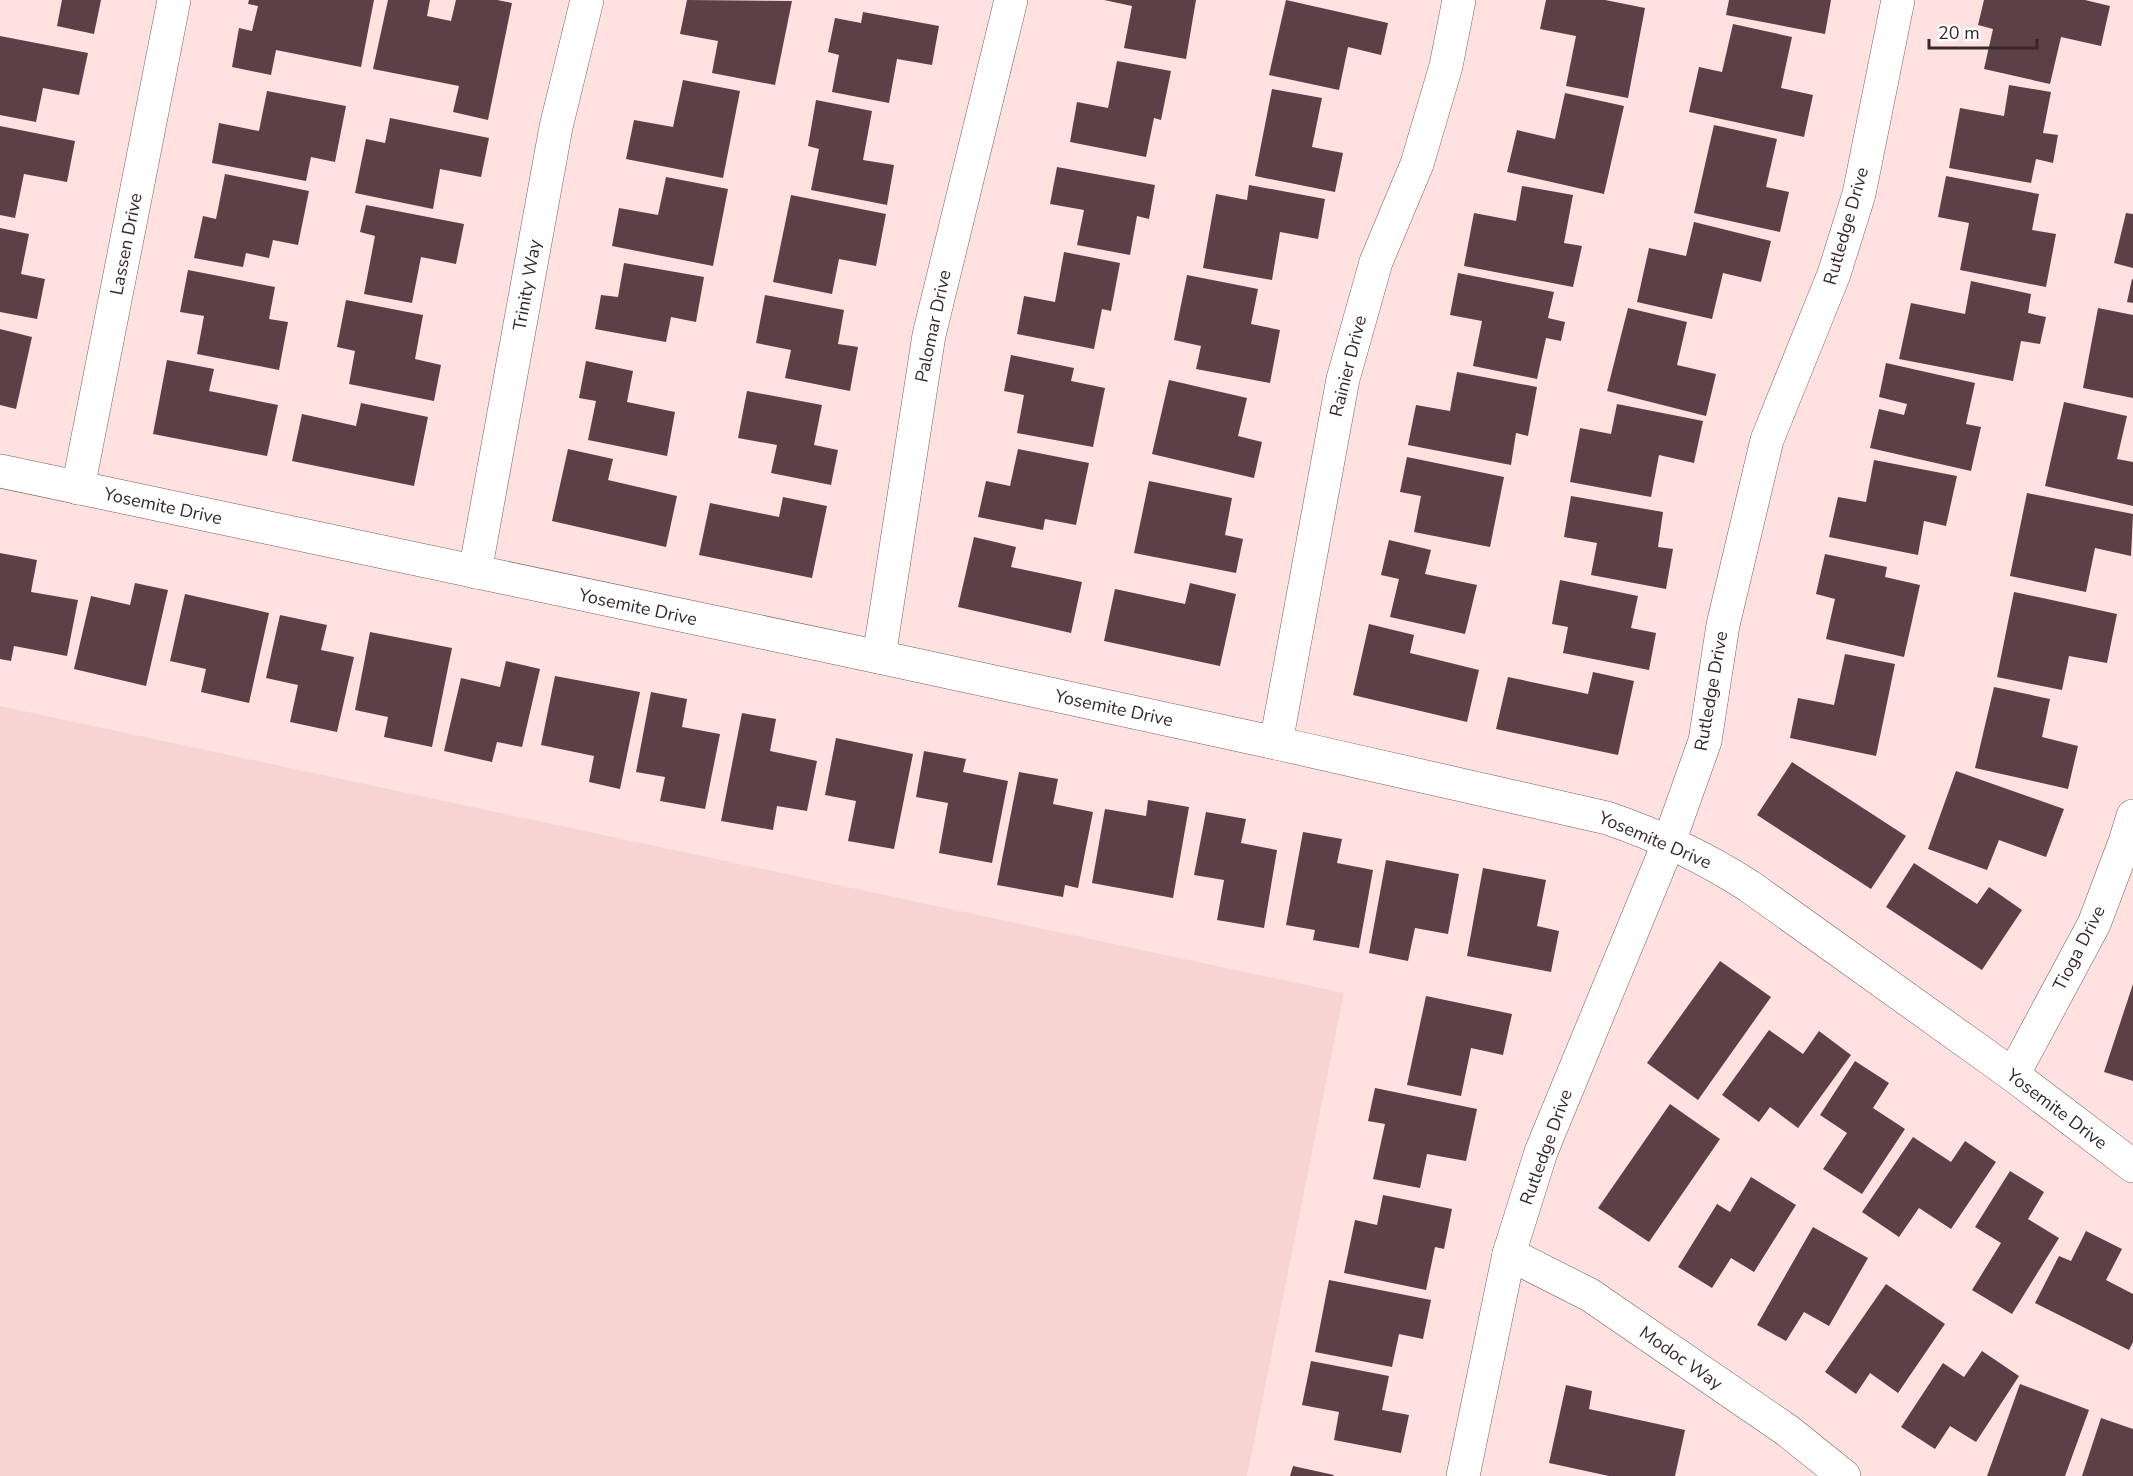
<svg xmlns="http://www.w3.org/2000/svg" width="2133" height="1476" font-family="'Nunito Sans',sans-serif">
<style>
.built{fill:#f7d4d2}
.building{fill:#5c3f47}
.lines{fill:none;stroke-linecap:round;stroke-linejoin:round}
.minor-casing{stroke:#795a59;stroke-width:34}
.minor{stroke:#fff;stroke-width:33}
.labels{text-anchor:middle;dominant-baseline:central;stroke-width:6;stroke-linejoin:round;paint-order:stroke}
.street-label{font-size:18px;fill:#372929;stroke:#fff}
</style>
<rect width="100%" height="100%" fill="#ffe2e0"/>
<path class="built" d="M0 706 1344 993 1247 1476H0Z"/>
<g class="building">
<path d="M62 0H101L94 34 57 26Z"/>
<path d="M249 0H374L361 67 276 50 271 75 232 67 239 28 252 31 258 6 248 4Z"/>
<path d="M388 0H430L427 16 451 21 456 0H497L512 3 488 120 453 112 459 86 373 69Z"/>
<path d="M687 0 792 1 775 85 712 73 718 41 680 34Z"/>
<path d="M1104 0H1196L1186 59 1124 48 1132 6Z"/>
<path d="M1286 0 1388 23 1381 55 1348 47 1339 90 1269 75Z"/>
<path d="M1546 0H1605L1645 8 1628 98 1566 86 1576 36 1540 29Z"/>
<path d="M1729 0H1831L1825 34 1726 15Z"/>
<path d="M1984 0H2085L2110 6 2101 46 2061 37 2050 84 1984 69 1993 29 1978 25Z"/>
<path d="M863 12 939 26 932 65 897 59 889 103 832 92 839 55 828 52 835 18 861 23Z"/>
<path d="M1733 24 1792 37 1781 88 1813 95 1804 137 1689 112 1699 67 1722 72Z"/>
<path d="M0 36 88 53 79 95 43 88 36 122 0 115Z"/>
<path d="M1117 61 1171 71 1161 120 1154 118 1146 157 1070 142 1077 102 1108 108Z"/>
<path d="M683 80 740 91 723 178 626 159 634 120 673 127Z"/>
<path d="M2009 85 2051 92 2043 133 2058 135 2053 163 2036 159 2031 183 1949 168 1960 108 2004 116Z"/>
<path d="M1272 89 1322 98 1312 147 1343 153 1335 192 1255 176Z"/>
<path d="M267 91 346 106 335 162 311 157 306 181 212 163 219 123 259 131Z"/>
<path d="M1565 93 1624 106 1604 194 1507 172 1517 130 1555 139Z"/>
<path d="M816 100 872 111 863 160 894 165 887 205 811 190 819 149 808 146Z"/>
<path d="M390 118 489 138 481 177 440 169 433 209 355 193 366 139 385 143Z"/>
<path d="M1714 125 1777 139 1766 187 1789 192 1780 232 1694 213Z"/>
<path d="M0 126 75 141 67 182 24 174 15 218 0 215Z"/>
<path d="M1057 167 1155 185 1149 219 1137 216 1130 255 1077 245 1084 210 1050 204Z"/>
<path d="M225 174 309 191 298 245 273 240 269 258 246 253 243 267 194 258 203 216 216 219Z"/>
<path d="M1946 176 2039 194 2032 230 2056 234 2046 287 1960 270 1969 223 1938 217Z"/>
<path d="M666 177 728 189 713 266 612 246 619 208 658 215Z"/>
<path d="M1249 185 1325 199 1318 239 1280 232 1272 280 1203 268 1216 194 1247 200Z"/>
<path d="M1522 186 1573 195 1564 243 1582 246 1573 287 1464 266 1474 213 1516 221Z"/>
<path d="M791 195 886 214 876 266 839 259 832 294 773 282Z"/>
<path d="M366 205 464 224 456 264 421 257 412 303 364 294 375 236 360 232Z"/>
<path d="M2126 213 2133 214V268L2114 263Z"/>
<path d="M1694 222 1771 241 1761 282 1723 273 1712 319 1637 302 1649 248 1686 256Z"/>
<path d="M0 228 29 234 21 274 45 279 37 319 0 312Z"/>
<path d="M1064 252 1120 263 1111 311 1102 309 1094 349 1017 334 1024 296 1055 302Z"/>
<path d="M624 263 704 277 696 322 671 317 666 342 595 329 601 295 618 297Z"/>
<path d="M188 270 275 287 269 319 288 322 279 370 197 354 204 316 180 312Z"/>
<path d="M1458 273 1554 292 1548 318 1565 322 1561 341 1546 338 1537 379 1473 366 1482 321 1450 315Z"/>
<path d="M1187 275 1258 289 1251 324 1280 330 1270 383 1196 369 1201 346 1174 340Z"/>
<path d="M2132 279H2133V303L2127 302Z"/>
<path d="M1971 281 2031 294 2028 313 2046 317 2040 344 2021 341 2013 381 1899 359 1911 303 1965 314Z"/>
<path d="M765 295 844 310 838 344 858 347 850 391 785 378 791 350 756 343Z"/>
<path d="M346 300 423 315 415 359 441 365 434 401 349 384 355 351 337 347Z"/>
<path d="M1628 308 1687 322 1677 365 1716 374 1706 416 1607 391Z"/>
<path d="M2098 308 2133 315V398L2083 388Z"/>
<path d="M0 329 32 337 16 409 0 405Z"/>
<path d="M1011 355 1074 368 1071 381 1105 388 1093 447 1017 433 1024 395 1004 391Z"/>
<path d="M167 360 214 369 209 391 278 405 267 456 153 434Z"/>
<path d="M586 361 633 371 627 402 675 412 667 456 588 440 596 401 579 398Z"/>
<path d="M1886 363 1975 383 1966 424 1981 427 1971 471 1870 448 1879 409 1904 415 1907 404 1879 397Z"/>
<path d="M1457 372 1537 387 1528 436 1516 433 1511 465 1408 445 1416 405 1450 411Z"/>
<path d="M1169 380 1247 398 1238 436 1262 442 1254 478 1152 454Z"/>
<path d="M747 391 822 405 814 445 838 450 831 485 771 473 777 445 738 438Z"/>
<path d="M2064 402 2127 416 2117 459 2133 462V506L2045 486Z"/>
<path d="M361 403 428 417 414 486 292 461 302 414 356 426Z"/>
<path d="M1617 404 1703 421 1694 463 1659 455 1651 497 1570 482 1580 428 1611 434Z"/>
<path d="M568 449 613 459 608 480 677 496 666 547 552 521Z"/>
<path d="M1018 449 1089 463 1076 525 1045 519 1043 530 978 517 986 481 1010 486Z"/>
<path d="M1407 457 1504 477 1490 547 1414 532 1421 496 1400 492Z"/>
<path d="M1874 460 1957 476 1946 526 1924 521 1918 555 1829 537 1838 497 1866 502Z"/>
<path d="M1149 481 1232 498 1225 535 1243 539 1236 573 1134 553Z"/>
<path d="M2027 493 2133 514 2131 556 2095 548 2086 592 2010 576Z"/>
<path d="M1571 496 1663 512 1658 547 1673 549 1666 589 1591 575 1597 543 1564 537Z"/>
<path d="M783 497 827 506 812 578 699 555 710 503 779 517Z"/>
<path d="M974 537 1016 547 1011 567 1082 582 1071 633 958 607Z"/>
<path d="M1389 540 1431 550 1425 574 1477 585 1465 634 1390 617 1399 579 1381 575Z"/>
<path d="M0 553 37 560 31 592 78 600 67 656 14 646 11 661 0 659Z"/>
<path d="M1825 554 1887 567 1885 577 1920 585 1904 657 1826 639 1835 599 1816 594Z"/>
<path d="M1560 580 1638 596 1631 628 1656 633 1649 670 1563 653 1568 627 1552 624Z"/>
<path d="M135 583 168 590 146 686 74 669 91 596 130 605Z"/>
<path d="M1190 583 1236 594 1220 666 1104 641 1115 589 1185 604Z"/>
<path d="M2014 592 2117 614 2107 663 2069 656 2062 690 1997 677Z"/>
<path d="M185 594 269 613 249 703 201 692 206 669 170 661Z"/>
<path d="M280 615 327 625 321 650 354 657 337 732 290 722 298 685 266 678Z"/>
<path d="M1369 624 1414 635 1410 653 1479 670 1467 722 1353 695Z"/>
<path d="M370 632 452 648 432 747 384 737 388 717 355 710Z"/>
<path d="M1845 654 1895 664 1876 756 1790 738 1798 698 1834 705Z"/>
<path d="M506 661 540 669 522 747 497 742 492 762 444 751 461 678 500 687Z"/>
<path d="M1593 672 1634 681 1618 755 1496 729 1508 677 1588 694Z"/>
<path d="M555 676 640 692 620 789 589 782 594 756 541 745Z"/>
<path d="M1994 687 2050 699 2042 737 2078 746 2068 789 1975 768Z"/>
<path d="M651 692 687 699 682 727 720 734 705 809 660 801 665 777 636 772Z"/>
<path d="M742 713 776 719 770 751 817 761 807 811 777 806 773 830 721 821Z"/>
<path d="M836 738 913 754 894 849 848 841 856 801 825 795Z"/>
<path d="M924 751 966 759 963 772 1008 781 992 863 939 853 948 803 916 797Z"/>
<path d="M1792 762 1906 836 1871 889 1757 815Z"/>
<path d="M1956 771 2064 809 2046 857 1999 840 1987 870 1928 849Z"/>
<path d="M1019 772 1058 779 1053 804 1093 812 1078 888 1065 885 1063 897 997 885Z"/>
<path d="M1148 800 1189 807 1173 898 1092 883 1105 809 1146 816Z"/>
<path d="M1206 812 1246 819 1241 843 1277 850 1264 928 1217 920 1224 880 1194 875Z"/>
<path d="M1303 832 1342 839 1337 863 1373 870 1359 948 1313 940 1315 930 1286 925Z"/>
<path d="M1386 860 1459 874 1448 934 1415 928 1408 961 1369 953Z"/>
<path d="M1914 863 1977 904 1989 887 2022 910 1982 970 1886 907Z"/>
<path d="M1483 868 1546 880 1537 926 1559 931 1551 972 1467 956Z"/>
<path d="M1720 961 1771 997 1698 1100 1647 1063Z"/>
<path d="M2133 984V1081L2104 1072Z"/>
<path d="M1426 996 1512 1014 1503 1055 1471 1048 1461 1096 1407 1085Z"/>
<path d="M1769 1030 1803 1054 1819 1031 1851 1055 1798 1128 1770 1107 1759 1122 1722 1095Z"/>
<path d="M1855 1061 1889 1083 1873 1108 1905 1129 1862 1194 1823 1169 1847 1133 1820 1115Z"/>
<path d="M1375 1088 1477 1109 1466 1161 1427 1154 1420 1188 1373 1179 1385 1124 1368 1121Z"/>
<path d="M1670 1104 1720 1139 1649 1242 1598 1208Z"/>
<path d="M1913 1137 1951 1162 1965 1141 1996 1162 1951 1229 1919 1208 1899 1237 1862 1212Z"/>
<path d="M2010 1171 2044 1192 2028 1219 2059 1238 2012 1314 1972 1290 2001 1243 1975 1227Z"/>
<path d="M1751 1177 1796 1205 1754 1272 1731 1258 1712 1288 1678 1267 1717 1204 1730 1212Z"/>
<path d="M1383 1195 1452 1209 1444 1249 1435 1247 1426 1290 1344 1273 1355 1220 1377 1225Z"/>
<path d="M1813 1227 1868 1258 1829 1326 1804 1312 1786 1341 1757 1325Z"/>
<path d="M2086 1231 2122 1249 2106 1280 2133 1294V1342L2129 1350 2035 1303 2059 1256 2071 1261Z"/>
<path d="M1329 1280 1431 1300 1423 1339 1399 1334 1392 1367 1315 1352Z"/>
<path d="M1886 1284 1945 1324 1898 1393 1870 1373 1856 1394 1825 1372Z"/>
<path d="M1982 1351 2019 1376 1976 1442 1950 1426 1935 1449 1901 1427 1943 1363 1964 1377Z"/>
<path d="M1311 1361 1389 1376 1382 1410 1409 1415 1401 1453 1334 1440 1339 1412 1302 1405Z"/>
<path d="M2020 1384 2089 1410 2065 1476H1987Z"/>
<path d="M1566 1385 1592 1391 1589 1409 1685 1430 1675 1476H1609L1549 1463Z"/>
<path d="M2101 1418 2133 1429V1476H2082Z"/>
<path d="M1293 1466 1334 1475 1333 1476H1290Z"/>
</g>
<g class="lines">
<g class="minor-casing">
<g id="minor">
<path d="M0 471 879 657 1276 743 1607 818C1657 835 1704 857 1749 886L2013 1075 2133 1166"/>
<path d="M78 488 174 0"/>
<path d="M475 572 556 127 587 0"/>
<path d="M879 657 929 335 1011 0"/>
<path d="M1276 743 1343 379 1376 262 1417 164 1446 66 1459 0"/>
<path d="M2013 1075 2094 924 2125 842 2133 816"/>
<path d="M1509 1254 1590 1295 1788 1431 1844 1476"/>
<path d="M1463 1476 1509 1254 1541 1152 1669 842 1705 741 1723 625 1767 440 1834 274 1859 194 1898 0"/>
</g>
</g>
<use href="#minor" class="minor"/>
</g>
<g class="labels">
<g class="street-label">
<text transform="translate(1846 226) rotate(-74)">Rutledge Drive</text>
<text transform="translate(126 244) rotate(-79)">Lassen Drive</text>
<text transform="translate(527 285) rotate(-80)">Trinity Way</text>
<text transform="translate(933 326) rotate(-78)">Palomar Drive</text>
<text transform="translate(1348 366) rotate(-76)">Rainier Drive</text>
<text transform="translate(163 506) rotate(12)">Yosemite Drive</text>
<text transform="translate(638 607) rotate(12)">Yosemite Drive</text>
<text transform="translate(1711 691) rotate(-80)">Rutledge Drive</text>
<text transform="translate(1114 708) rotate(12)">Yosemite Drive</text>
<text transform="translate(1655 840) rotate(23)">Yosemite Drive</text>
<text transform="translate(2079 948) rotate(-63)">Tioga Drive</text>
<text transform="translate(2057 1109) rotate(37)">Yosemite Drive</text>
<text transform="translate(1546 1147) rotate(-70)">Rutledge Drive</text>
<text transform="translate(1681 1358) rotate(35)">Modoc Way</text>
</g>
</g>
<path d="M1929 39v9h108v-9" fill="none" stroke="#372929" stroke-width="3"/>
<text x="1938" y="39" font-size="18" fill="#372929" stroke="#ffffff" stroke-width="4.5" paint-order="stroke">20 m</text>
</svg>
